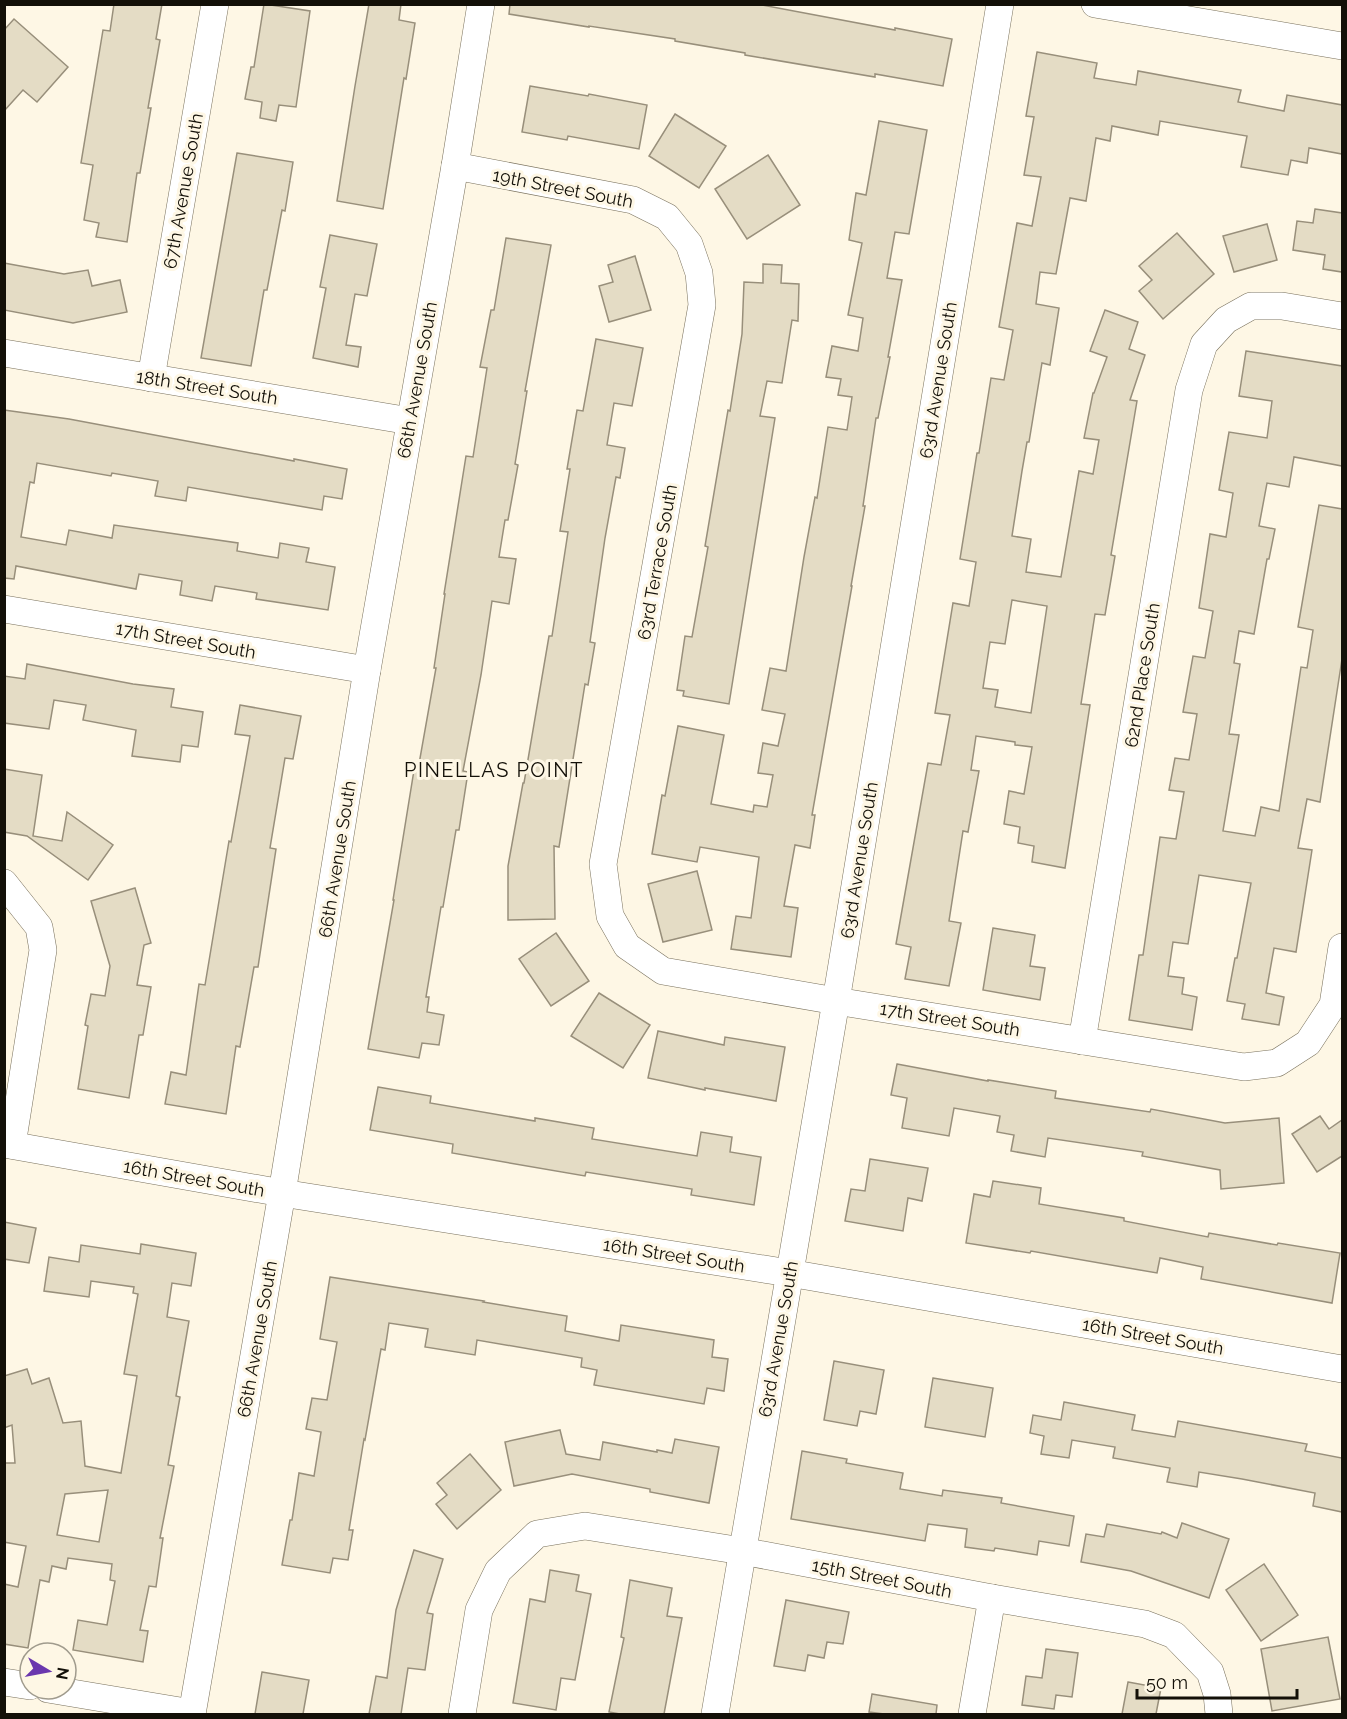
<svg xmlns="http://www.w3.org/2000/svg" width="1347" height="1719" font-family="Raleway,sans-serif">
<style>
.building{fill:#e4dcc5;stroke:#988f7b;stroke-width:1.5;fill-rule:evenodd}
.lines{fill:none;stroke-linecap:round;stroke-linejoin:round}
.minor-casing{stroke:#79715d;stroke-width:28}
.minor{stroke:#fff;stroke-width:27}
.labels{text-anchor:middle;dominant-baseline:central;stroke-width:6;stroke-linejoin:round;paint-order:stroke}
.street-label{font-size:18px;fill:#131008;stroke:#fef7e5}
.neighbourhood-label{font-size:20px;letter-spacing:1.5px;fill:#131008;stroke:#fef7e5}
</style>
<rect width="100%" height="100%" fill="#fef7e5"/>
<g class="building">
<path d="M114 4H162L156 39 160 40 148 108H151L140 173H137L127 242 96 237 99 223 84 220 93 165 81 163 103 30 110 31Z"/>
<path d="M264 4 310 11 296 107 279 105 276 121 260 118 262 102 245 99 251 67H254Z"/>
<path d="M369 4H401L399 20 415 23 406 79 404 78 383 209 337 201 355 86Z"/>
<path d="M510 4H757L895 30V28L952 39 943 86 875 74V77L745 55V53L675 41V39L589 26V27L509 14Z"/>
<path d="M14 19 68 67 37 102 23 90 4 111V30Z"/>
<path d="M1037 52 1097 63 1094 78 1136 85 1138 71 1241 90 1238 102 1284 111 1287 95 1342 105V154L1309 148 1307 163 1291 160 1288 175 1241 167 1247 136 1160 121 1158 135 1112 126 1110 141 1096 138 1086 201 1070 198 1056 274 1040 272 1036 304 1059 308 1050 365 1042 363 1029 442H1027L1022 471 1012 536 1031 539 1026 572 1061 577 1079 471 1093 474 1099 440 1084 438 1093 393H1094L1107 357 1090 351 1105 310 1138 322 1129 349 1145 355 1130 400 1137 401 1111 555 1115 556 1105 615 1095 614 1081 704 1090 705 1065 868 1032 862 1034 846 1018 843 1020 827 1004 824 1009 791 1024 794 1032 747 1015 745V742L976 736 971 770 979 771 968 832 963 831 949 921 961 923 949 986 905 979 911 947 896 944 928 763 941 765 950 715 935 713 953 603 969 606 976 562 960 559 977 453H979L991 378 1004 380 1013 330 999 327 1017 223 1032 226 1041 177 1024 175 1034 117 1026 116ZM1012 600 1047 606 1031 713 995 707 998 690 983 688 990 642 1005 644Z"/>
<path d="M530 86 588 96 589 94 647 105 639 149 568 136 567 140 522 132Z"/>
<path d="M675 114 726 146 699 188 649 156Z"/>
<path d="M879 121 927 130 909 234 895 232 887 278 902 280 888 357H890L878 418H876L863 506H865L851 586H852L812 815H815L810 848 795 845 784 906 798 908 791 957 731 949 736 916 751 918 759 857 700 847 697 862 652 854 662 795 665 796 678 726 724 735 711 804 753 812 754 805 767 807 773 775 758 773 763 743 778 746 785 714 762 710 770 668 786 671 804 557 815 497 817 498 828 427 847 430 852 397 838 395 841 379 826 377 832 346 858 351 863 318 848 315 862 243 849 240 856 193 866 195Z"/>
<path d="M237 153 293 162 285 211 282 210 267 290H264L251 366 201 358Z"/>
<path d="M768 155 800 205 747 239 715 189Z"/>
<path d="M1315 209 1342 213V272L1323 269 1325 255 1293 250 1297 221 1313 223Z"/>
<path d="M1267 224 1277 260 1234 272 1223 236Z"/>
<path d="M1177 233 1214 274 1163 319 1139 291 1152 280 1139 266Z"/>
<path d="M330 235 377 244 367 296 355 294 346 345 361 347 358 367 313 358 326 288 320 287Z"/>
<path d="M506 238 551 245 525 391H527L515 464 518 465 508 520H505L499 557 516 559 509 604 492 601 481 675 463 771 468 772 459 830H456L443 907H441L426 997H429L427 1012 444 1015 439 1045 422 1043 419 1058 368 1049 394 900H393L415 764H419L436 668H434L445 594H444L466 456 473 457 487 368 480 367 491 310H494Z"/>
<path d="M635 256 651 310 609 322 599 286 613 282 608 265Z"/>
<path d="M4 263 64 274 88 270 92 286 120 280 127 312 73 323 4 310Z"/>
<path d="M763 264 782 265 781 283 799 284 798 321 792 320 782 383 767 381 760 416 775 418 729 704 683 696 684 691 677 690 685 636 692 637 708 547 705 546 728 410 730 411 742 334 744 282 763 283Z"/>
<path d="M596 339 643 348 632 406 614 403 607 445 625 448 620 478 616 477 605 538 590 642 595 643 588 685 585 684 559 847 554 846 555 919 508 920V866L523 783H524L549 636H552L568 532 560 531 570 469H567L577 410 583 411Z"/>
<path d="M1246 351 1342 366V466L1294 457 1289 487 1267 483 1259 526 1275 529 1269 559H1267L1254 634 1239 631 1234 663 1240 664 1229 734 1239 735 1223 831 1255 836 1261 807 1279 811 1301 667 1307 668 1313 630 1298 627 1319 505 1342 509V659L1320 802 1307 799 1298 848 1312 850 1296 952 1274 948 1266 993 1284 997 1279 1025 1242 1019 1245 1004 1227 1001 1235 958H1237L1251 883 1199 875 1188 944 1173 942 1168 976 1184 978 1182 994 1197 997 1192 1030 1129 1020 1139 955H1143L1160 837 1176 839 1184 792 1169 790 1175 758 1189 760 1197 714 1183 712 1193 656 1205 658 1213 611 1199 608 1210 534 1226 537 1233 493 1219 490 1229 432 1267 438 1272 401 1239 396Z"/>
<path d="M4 410 69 419 294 461V459L347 469 342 499 324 496 322 510 188 487 186 501 155 496 158 481 112 473 111 476 37 463 34 483 30 482 21 537 66 545 69 530 112 538 114 525 238 543 237 551 278 558 280 543 309 548 306 562 335 567 328 610 256 599 257 593 215 586 212 601 180 595 182 581 139 574 136 589 16 566 14 579 4 578Z"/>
<path d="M27 664 133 684 174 689 171 707 203 712 198 747 182 745 180 762 132 756 136 730 83 720 86 705 54 700 49 729 4 723V676L25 679Z"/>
<path d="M240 705 301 716 293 759 285 758 270 848 276 849 258 967H254L240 1047 236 1046 226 1114 165 1104 171 1072 186 1075 199 984 205 985 229 841 231 842 250 736 235 734Z"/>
<path d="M4 769 42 775 33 836 62 841 67 812 113 845 88 880 27 836 4 832Z"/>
<path d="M697 871 712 930 663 942 648 884Z"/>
<path d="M135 888 151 943 144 945 137 985 151 987 143 1035H139L129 1098 78 1089 88 1026 85 1025 91 994 105 996 110 966 91 901Z"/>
<path d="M993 928 1035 935 1030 966 1045 968 1040 1000 983 990Z"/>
<path d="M556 933 589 981 551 1006 519 959Z"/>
<path d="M599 993 650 1025 623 1068 571 1036Z"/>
<path d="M658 1031 724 1045 725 1037 785 1047 776 1101 705 1088V1090L648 1078Z"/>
<path d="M897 1064 988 1081V1080L1056 1091 1055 1098 1150 1112 1151 1109 1225 1123 1279 1118 1284 1183 1221 1189 1220 1170 1142 1156 1143 1152 1048 1138 1045 1157 1011 1151 1014 1135 997 1132 1000 1116 954 1108 949 1136 902 1128 907 1098 891 1095Z"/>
<path d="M378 1087 431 1096 430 1103 535 1121V1118L594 1128 592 1139 697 1156 701 1132 732 1137 730 1152 761 1157 754 1205 691 1195 692 1189 586 1172 585 1176 452 1153 453 1144 370 1130Z"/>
<path d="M1320 1116 1329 1129 1342 1120V1156L1317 1172 1292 1134Z"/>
<path d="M870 1159 928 1168 922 1201 908 1198 903 1231 845 1221 851 1189 865 1191Z"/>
<path d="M993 1181 1041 1188 1039 1204 1124 1218V1221L1208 1237 1209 1233 1277 1245 1278 1243 1340 1253 1332 1303 1201 1279 1203 1267 1160 1258 1157 1273 1031 1251 1030 1253 966 1243 974 1194 990 1197Z"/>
<path d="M4 1222 36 1228 29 1263 4 1259Z"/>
<path d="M141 1244 196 1253 191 1286 172 1283 167 1317 189 1321 176 1396 180 1397 168 1465 174 1466 160 1538H163L156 1587 149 1586 140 1630 148 1631 143 1662 73 1650 78 1620 107 1625 115 1581 110 1580 112 1564 68 1558 66 1569 52 1566 49 1582 40 1580 28 1648 4 1644V1584L18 1587 26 1546 4 1542V1463H15L12 1425 4 1428V1376L27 1369 32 1384 49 1378 63 1423 81 1421 85 1466 121 1473 137 1376 124 1374 138 1294 133 1293 134 1287 91 1281 89 1297 44 1291 49 1257 79 1262 81 1245 140 1254ZM108 1490 99 1542 57 1535 65 1494Z"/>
<path d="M330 1277 484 1301 483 1302 567 1316 565 1331 619 1341 621 1325 714 1340 712 1357 728 1359 724 1391 707 1388 704 1404 594 1385 597 1370 581 1367 582 1358 477 1340 475 1355 425 1347 428 1329 389 1323 385 1350 381 1349 365 1440 364 1439 349 1530H353L348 1560 333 1558 330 1573 282 1565 290 1520H292L299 1473 314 1476 321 1432 306 1429 312 1398 327 1400 337 1342 320 1339Z"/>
<path d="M834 1361 884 1370 876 1414 860 1411 857 1426 824 1420Z"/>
<path d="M933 1378 993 1388 985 1437 925 1427Z"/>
<path d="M1064 1402 1135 1415 1132 1430 1175 1437 1178 1421 1307 1444 1305 1451 1342 1458V1512L1313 1506 1315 1493 1242 1479 1199 1472 1197 1487 1167 1482 1170 1468 1113 1458 1115 1447 1072 1440 1069 1458 1041 1454 1044 1436 1030 1433 1033 1415 1061 1420Z"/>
<path d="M560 1430 566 1454 600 1460 603 1442 657 1452V1450L672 1453 675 1439 719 1447 709 1503 650 1492V1489L572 1474 514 1486 505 1442Z"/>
<path d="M802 1451 847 1459 846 1463 903 1473 900 1489 942 1496 943 1490 1002 1498 1001 1503 1074 1516 1069 1546 1039 1541 1037 1555 995 1548 994 1551 965 1547 967 1529 928 1524 925 1541 791 1519Z"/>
<path d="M470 1454 501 1490 457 1529 436 1504 447 1495 437 1483Z"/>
<path d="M1182 1523 1229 1539 1209 1598 1131 1571 1081 1562 1086 1534 1104 1537 1107 1524 1161 1534 1162 1532 1177 1538Z"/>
<path d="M414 1550 443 1559 427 1613 433 1614 425 1670 408 1668 401 1714H369L376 1676 387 1678 396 1610Z"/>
<path d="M1264 1564 1298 1615 1261 1641 1226 1590Z"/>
<path d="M550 1570 579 1575 576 1591 591 1594 575 1680 561 1678 556 1710 513 1703 530 1599 545 1602Z"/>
<path d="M630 1580 672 1588 667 1616 682 1618 664 1714H620L609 1712 624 1638 621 1637Z"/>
<path d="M786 1600 849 1612 843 1644 827 1642 824 1658 808 1655 805 1671 774 1666Z"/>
<path d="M1328 1637 1340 1699 1272 1711 1261 1649Z"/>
<path d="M1046 1649 1078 1653 1072 1697 1056 1695 1054 1709 1022 1705 1026 1676 1042 1678Z"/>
<path d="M262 1672 309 1680 303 1714H255Z"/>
<path d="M1128 1682 1161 1688 1156 1714H1122Z"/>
<path d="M872 1694 937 1705 936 1714H884L869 1712Z"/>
</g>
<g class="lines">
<g class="minor-casing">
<g id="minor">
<path d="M1095 4 1342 46"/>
<path d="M455 166 633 200 667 217 689 244 699 273 702 305 603 864 610 916 627 946 663 971 836 1001 1244 1067 1277 1063 1308 1043 1333 1005 1342 947"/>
<path d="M4 353 410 421"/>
<path d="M151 378 215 4"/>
<path d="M4 609 367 670"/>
<path d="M4 883 39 927 43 950 12 1145"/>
<path d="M1082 1041 1189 390 1204 344 1226 320 1251 306H1282L1342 316"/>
<path d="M4 1144 282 1193 789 1273 1342 1369"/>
<path d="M4 1682 30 1686"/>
<path d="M48 1689 192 1713"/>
<path d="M192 1714 282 1193 367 670 455 166 481 4"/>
<path d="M462 1714 479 1610 498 1571 537 1534 585 1526 742 1551 992 1598 1145 1624 1174 1635 1210 1672 1217 1694 1219 1714"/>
<path d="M715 1714 836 1001 1000 4"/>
<path d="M972 1714 992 1598"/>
</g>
</g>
<use href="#minor" class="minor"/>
</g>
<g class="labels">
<g class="street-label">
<text transform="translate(563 188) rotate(11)">19th Street South</text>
<text transform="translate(183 191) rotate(-80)">67th Avenue South</text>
<text transform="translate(417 380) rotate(-80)">66th Avenue South</text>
<text transform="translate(938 380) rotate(-81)">63rd Avenue South</text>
<text transform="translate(207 387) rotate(9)">18th Street South</text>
<text transform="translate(657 562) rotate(-80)">63rd Terrace South</text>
<text transform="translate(186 640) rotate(10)">17th Street South</text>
<text transform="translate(1142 675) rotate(-81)">62nd Place South</text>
<text transform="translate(337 859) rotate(-81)">66th Avenue South</text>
<text transform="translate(859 860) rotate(-81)">63rd Avenue South</text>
<text transform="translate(950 1019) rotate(9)">17th Street South</text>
<text transform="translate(194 1178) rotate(10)">16th Street South</text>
<text transform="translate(674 1255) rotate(9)">16th Street South</text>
<text transform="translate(1153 1336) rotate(10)">16th Street South</text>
<text transform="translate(257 1339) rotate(-80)">66th Avenue South</text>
<text transform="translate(778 1339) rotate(-80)">63rd Avenue South</text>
<text transform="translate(882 1578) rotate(11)">15th Street South</text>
</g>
<g class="neighbourhood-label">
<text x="494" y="770">PINELLAS POINT</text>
</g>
</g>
<rect width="1347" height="1719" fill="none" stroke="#131008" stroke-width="12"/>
<g transform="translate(48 1671) rotate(100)"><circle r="28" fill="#fef7e5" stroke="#a09b8d" stroke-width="1.5"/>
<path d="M0-4.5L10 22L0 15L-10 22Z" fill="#6a37ae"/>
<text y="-9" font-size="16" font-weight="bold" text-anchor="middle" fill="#131008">N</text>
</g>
<path d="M1137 1689v9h160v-9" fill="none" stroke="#131008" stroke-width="3"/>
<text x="1146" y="1689" font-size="18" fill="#131008" stroke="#fef7e5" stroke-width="4.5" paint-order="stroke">50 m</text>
</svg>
